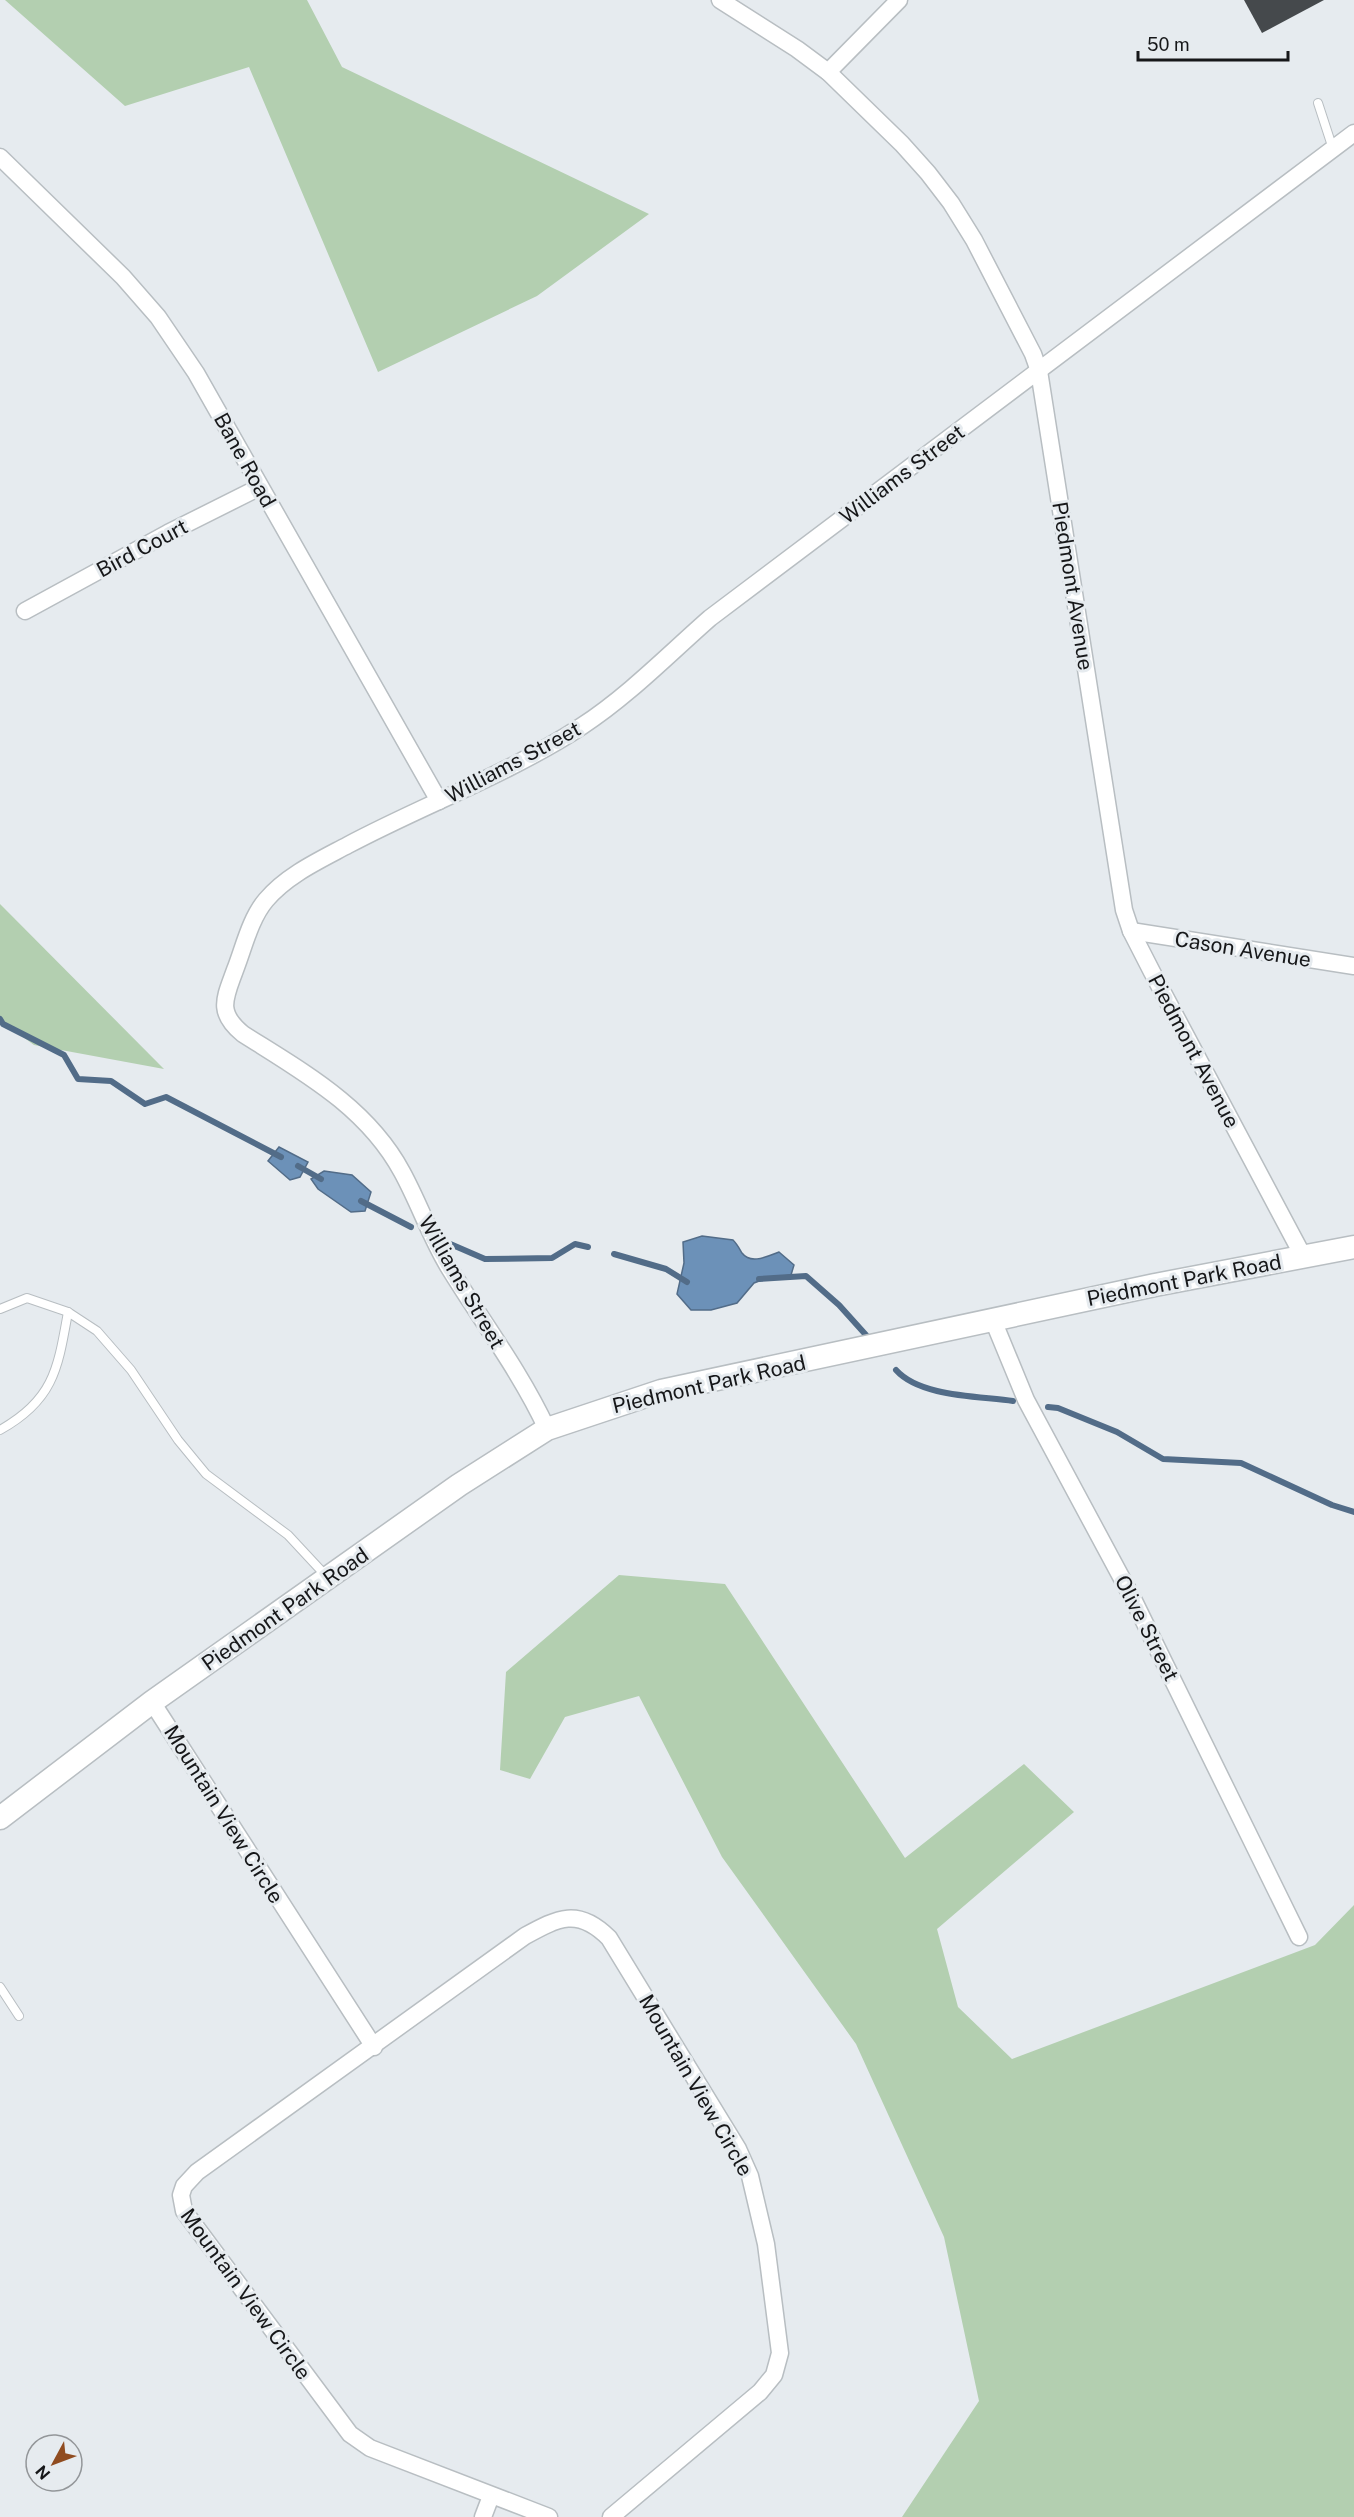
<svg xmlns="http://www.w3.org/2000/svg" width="1354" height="2517" font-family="'Public Sans',sans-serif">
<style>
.green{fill:#b3cfb0}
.water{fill:#6c91b8;stroke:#526c88;stroke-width:1.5}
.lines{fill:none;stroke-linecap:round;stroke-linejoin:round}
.stream{stroke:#526c88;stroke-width:6}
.building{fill:#45494c}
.lane-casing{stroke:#b8bec2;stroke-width:10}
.street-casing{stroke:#b8bec2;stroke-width:19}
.secondary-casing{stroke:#b8bec2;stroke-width:25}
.lane{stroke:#fff;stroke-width:8}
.street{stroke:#fff;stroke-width:16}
.secondary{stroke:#fff;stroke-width:22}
.labels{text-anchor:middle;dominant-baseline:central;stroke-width:6;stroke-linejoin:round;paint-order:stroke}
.street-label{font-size:21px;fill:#161719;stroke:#e6ebef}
</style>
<rect width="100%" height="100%" fill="#e6ebef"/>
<g class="green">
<path d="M5 0H307L342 67 649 214 537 296 378 372 249 67 125 106Z"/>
<path d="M0 904 164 1069 34 1045 0 1020Z"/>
<path d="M619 1575 725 1584 905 1858 1024 1764 1074 1812 937 1929 958 2007 1012 2059 1315 1945 1354 1905V2517H902L979 2401 944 2237 856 2044 722 1857 639 1696 565 1717 530 1779 500 1770 506 1672Z"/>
</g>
<g class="water">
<path d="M279 1147 308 1162 300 1177 290 1180 268 1161Z"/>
<path d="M324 1171 352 1175 371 1192 365 1211 351 1212 318 1189 311 1179Z"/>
<path d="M702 1236 733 1240C737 1244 739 1248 742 1253 751 1265 768 1256 779 1252L794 1265 791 1275 767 1278 754 1283 737 1303 711 1310H691L677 1294 684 1263 683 1242Z"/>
</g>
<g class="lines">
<g class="stream">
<path d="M0 1019 3 1024 64 1055 78 1079 111 1081 145 1104 166 1097 281 1157"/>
<path d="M298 1166 321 1179"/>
<path d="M361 1201 411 1227"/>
<path d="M448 1243 485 1259 552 1258 575 1244 588 1247"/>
<path d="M614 1254 666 1269 687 1282"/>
<path d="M759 1279 806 1276 839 1305 866 1335"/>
<path d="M896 1370C920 1397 979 1396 1013 1401"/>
<path d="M1048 1407 1058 1408 1117 1432 1163 1459 1241 1463 1332 1505 1354 1512"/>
</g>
</g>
<path class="building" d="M1244 0H1324L1262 33Z"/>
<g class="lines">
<g class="lane-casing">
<g id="lane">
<path d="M1318 103 1333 149"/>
<path d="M0 1309 27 1298 68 1312 97 1331 131 1370 178 1440 206 1474 288 1535 328 1578"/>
<path d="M0 1430C54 1400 58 1368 68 1312"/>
<path d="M0 1987 19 2016"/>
</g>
</g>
<g class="street-casing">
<g id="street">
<path d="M720 0 797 49 828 72 902 144 928 173 951 203 974 240 1033 354 1039 371 1124 910 1131 931 1152 972 1303 1256"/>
<path d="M828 72 899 0"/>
<path d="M0 157 123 277 158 317 196 373 439 801"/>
<path d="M25 611 168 533 260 487"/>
<path d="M1131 931 1354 966"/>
<path d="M993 1320 1026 1400 1134 1601 1299 1937"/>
<path d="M547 1429C520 1371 481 1320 448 1266 430 1236 419 1203 402 1172 367 1107 303 1072 243 1034 216 1012 225 998 235 970 244 947 250 919 266 900 287 875 320 860 348 845 425 804 509 774 582 726 628 696 669 654 710 618L1354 133"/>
<path d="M152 1702 374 2047"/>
<path d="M483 2517 491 2496"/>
<path d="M549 2517 370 2448 350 2434 184 2211 181 2195 184 2186 197 2172 525 1936C558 1918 578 1907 609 1938L738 2149 750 2176 766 2244 780 2353 774 2375 760 2392 611 2517"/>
</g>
</g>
<g class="secondary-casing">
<path id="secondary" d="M0 1818 152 1702 459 1485 547 1429 661 1391 1155 1285 1354 1247"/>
</g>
<use href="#lane" class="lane"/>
<use href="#street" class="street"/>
<use href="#secondary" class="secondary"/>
</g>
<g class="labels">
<g class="street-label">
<text transform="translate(245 460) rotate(61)">Bane Road</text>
<text transform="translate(902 474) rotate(-37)">Williams Street</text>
<text transform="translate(142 548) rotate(-28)">Bird Court</text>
<text transform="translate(1073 586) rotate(81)">Piedmont Avenue</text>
<text transform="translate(513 762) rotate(-28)">Williams Street</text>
<text transform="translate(1243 949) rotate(9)">Cason Avenue</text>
<text transform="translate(1194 1051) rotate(62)">Piedmont Avenue</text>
<text transform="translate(1184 1280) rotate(-11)">Piedmont Park Road</text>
<text transform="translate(462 1282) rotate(60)">Williams Street</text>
<text transform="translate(709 1384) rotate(-13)">Piedmont Park Road</text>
<text transform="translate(285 1609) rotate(-35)">Piedmont Park Road</text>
<text transform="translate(1147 1628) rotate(63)">Olive Street</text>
<text transform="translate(224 1814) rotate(58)">Mountain View Circle</text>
<text transform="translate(696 2085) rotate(60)">Mountain View Circle</text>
<text transform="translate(246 2294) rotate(54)">Mountain View Circle</text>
</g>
</g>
<g transform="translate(54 2463) rotate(229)"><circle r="28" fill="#e6ebef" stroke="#939699" stroke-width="1.5"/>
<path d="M0-4.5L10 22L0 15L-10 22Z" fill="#904c20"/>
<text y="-9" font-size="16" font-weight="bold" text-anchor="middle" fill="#161719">N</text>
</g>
<path d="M1138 51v9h150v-9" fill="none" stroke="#161719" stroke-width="3"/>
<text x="1147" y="51" font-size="18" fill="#161719" stroke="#e6ebef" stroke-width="4.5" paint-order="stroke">50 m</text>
</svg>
